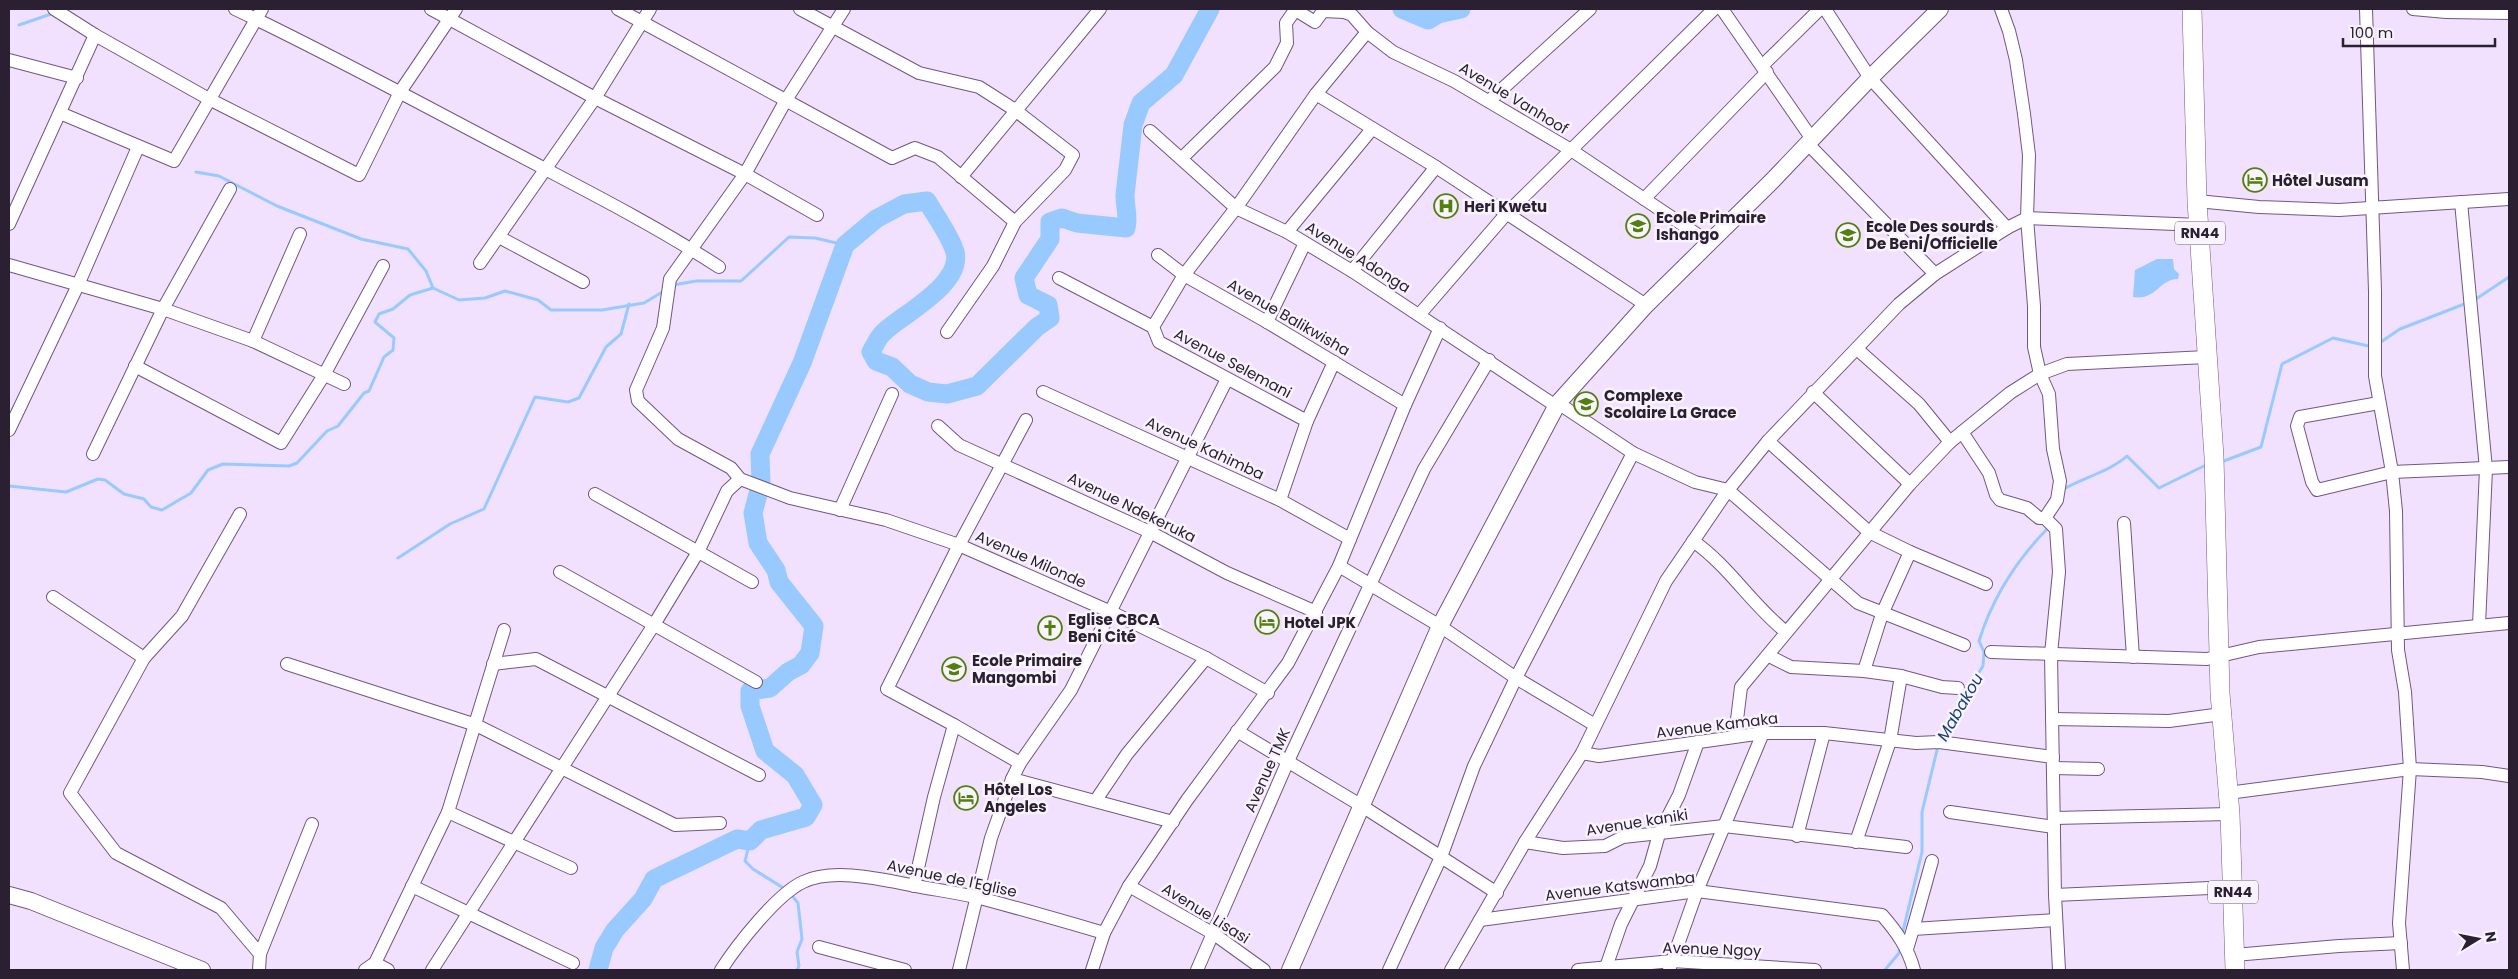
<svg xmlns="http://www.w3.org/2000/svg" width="2518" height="979" font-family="Poppins,sans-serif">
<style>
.water{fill:#99caff}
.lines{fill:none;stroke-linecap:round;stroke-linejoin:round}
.stream{stroke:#99caff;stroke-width:3}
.river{stroke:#99caff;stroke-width:19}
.street-casing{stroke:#705880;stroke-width:14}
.secondary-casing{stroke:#705880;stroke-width:18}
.primary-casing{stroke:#705880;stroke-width:20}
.street{stroke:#fff;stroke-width:12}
.secondary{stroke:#fff;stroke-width:16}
.primary{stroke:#fff;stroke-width:19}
.labels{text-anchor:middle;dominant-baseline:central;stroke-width:5;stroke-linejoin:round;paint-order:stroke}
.shield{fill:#f9f3fd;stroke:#685f6e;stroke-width:1}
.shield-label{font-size:14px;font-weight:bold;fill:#2a2031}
.street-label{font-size:15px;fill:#2a2031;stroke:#f9f3fd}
.poi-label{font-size:15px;font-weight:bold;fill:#2a2031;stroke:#f9f3fd;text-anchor:start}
.water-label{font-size:16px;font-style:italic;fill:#17436d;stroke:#f9f3fd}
</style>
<rect width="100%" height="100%" fill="#f2e1fe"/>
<path class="water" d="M2157 259H2173L2174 269 2179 274 2178 279C2159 279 2156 301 2133 297L2135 270Z"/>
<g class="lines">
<g class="stream">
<path d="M19 25 54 13"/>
<path d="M196 172 219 176 277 206 361 239 408 249 426 271 433 288"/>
<path d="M673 285 696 281H741L789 237 815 238 845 245"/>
<path d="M2473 301 2509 277"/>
<path d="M2378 344 2400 329 2467 303"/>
<path d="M2221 462 2261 447 2282 364 2333 338 2373 347"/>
<path d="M9 486 66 492 98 479 105 480 124 494 144 499 151 507 162 510 191 493 208 470 223 464 289 466 297 463 327 431 338 426 364 393 369 391 384 357 393 350 394 338 375 322 379 314 393 309 410 295 433 288 459 300 485 298 505 291 538 300 551 310H602L644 303 664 291"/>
<path d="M2062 490C2082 478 2109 472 2127 456L2159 488 2208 464"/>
<path d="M398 558 450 524 484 509 535 397 568 402 579 398 606 347 621 334 629 304"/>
<path d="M1940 740 1948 721 1983 666 1984 652 1979 641C1993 596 2017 559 2050 526"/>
<path d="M750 841 745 861 753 869 785 889"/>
<path d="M790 893 798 903 802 939 797 952 799 966 797 970"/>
<path d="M1902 935 1922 852V812L1938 746"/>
<path d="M1885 970 1899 953 1900 946"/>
</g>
<g class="river">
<path d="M1402 9 1428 20 1438 14 1461 9"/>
<path d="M598 970 604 948 615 930 643 899 654 879 737 839 750 841 761 830 806 817 813 805 795 775 765 751 750 706V691L770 688 788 672 801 665 810 653 814 626 779 582 776 570 758 543 753 513 761 483 760 454 802 363 845 245 876 219 904 204 927 201C935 215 951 237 955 252 963 284 903 314 884 332 878 337 875 345 871 352L876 361 892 367 910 384 928 392 947 394 977 386 1037 327 1050 318 1048 305 1028 295 1024 278 1050 239V222L1062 218 1077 223 1126 228C1129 217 1125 207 1125 195L1133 125 1141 103 1174 75 1210 9"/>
</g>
<g class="street-casing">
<g id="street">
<path d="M54 9 95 35 209 99 359 175 400 92 456 9"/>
<path d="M235 9C328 53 419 103 511 151 581 188 653 224 719 267"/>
<path d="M431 9 595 98 745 174 817 215"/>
<path d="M618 9 892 158 915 148 938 157 1015 222"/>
<path d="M800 9 919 73 979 87 1015 110 1073 155 1065 170 1015 222 993 266 947 332"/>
<path d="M844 9 786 100 745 174 670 279 663 328 636 390 638 401 678 439 731 468 740 479 748 482 790 498 886 520 959 545 1111 612 1206 658 1268 693"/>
<path d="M1294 9 1315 22 1323 11 1344 12 1352 15 1367 32 1393 52 1454 81 1571 150 1710 243"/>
<path d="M1722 9 1812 139"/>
<path d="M1825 9 1870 78 2007 228"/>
<path d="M2001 9 2009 31 2016 60 2024 114 2029 155 2027 218 2034 306V347L2040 374 2049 394 2053 449 2060 481 2057 500 2045 518 2056 529 2059 572 2051 654 2055 895 2059 970"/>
<path d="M2366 9 2375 291V376L2392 472 2396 511 2398 650 2405 692 2410 769 2399 923 2403 970"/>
<path d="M2413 9 2446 12 2509 13"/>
<path d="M9 60 77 78"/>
<path d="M1763 65 1820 9"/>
<path d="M1316 94 1436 167 1646 305"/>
<path d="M1489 101 1590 9"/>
<path d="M60 113 174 161 262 9"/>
<path d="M1150 131 1236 208 1287 232 1352 271 1556 406"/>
<path d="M1807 143 1935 274"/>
<path d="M1182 158 1275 67 1287 43 1286 23 1295 10"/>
<path d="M961 177 1100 9"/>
<path d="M1644 199 1767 72"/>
<path d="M2197 201 2259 207 2339 210 2509 199"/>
<path d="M2461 202 2486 469 2479 625"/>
<path d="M9 224 95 35"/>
<path d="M1287 232 1372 129"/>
<path d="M499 237 583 282"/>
<path d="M1158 255 1184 275 1267 322 1405 405"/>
<path d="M480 263 595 98 650 9"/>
<path d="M9 265 163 309 253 341 344 384"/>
<path d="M1352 271 1436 167"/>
<path d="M1059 278 1153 327 1184 275 1236 208 1316 94 1367 32"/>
<path d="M1419 315 1507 213 1714 9"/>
<path d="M1267 322 1305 243"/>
<path d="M1153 327 1159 342 1307 421"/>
<path d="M253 341 300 234"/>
<path d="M1857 349 1919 404 1950 442"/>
<path d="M135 366 281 443 324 375 383 266"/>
<path d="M1043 392 1280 500 1350 539"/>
<path d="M1813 392 1910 484"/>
<path d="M1558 403 1633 453 1695 482 1728 490 1858 603 1964 645"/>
<path d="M2379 403 2300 417 2297 426 2312 482 2317 490 2392 472 2509 467"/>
<path d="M938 426 959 445 1150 532 1227 573 1316 612"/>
<path d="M9 430 78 285 138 147"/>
<path d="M1962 432 1989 473 1996 495 2000 500 2027 508 2039 518H2045"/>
<path d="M1768 441 1869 532 1910 552 1986 584"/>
<path d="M93 454 163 309 230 189"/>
<path d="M595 494 752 582"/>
<path d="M1280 500 1307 421 1334 362"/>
<path d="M840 510 892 394"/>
<path d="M240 514 182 616 144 658 70 793 116 853 221 908 260 954 259 970"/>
<path d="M2124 523 2133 657"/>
<path d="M1693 541C1729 566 1752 605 1786 632"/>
<path d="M1339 566 1440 626 1516 678 1595 725"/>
<path d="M560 572 756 682"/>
<path d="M53 597 144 658"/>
<path d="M1991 652 2207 659 2259 647 2509 623"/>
<path d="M1769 656 1791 667 1864 671 1901 676 1942 687 1958 688"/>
<path d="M287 664 476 725 675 825 720 823"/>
<path d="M493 664 536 659 759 775"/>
<path d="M1864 671 1882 614 1910 552"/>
<path d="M2052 719 2169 721 2222 714"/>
<path d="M1237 731 1362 806 1497 893"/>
<path d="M1735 736 1741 687 1910 484 1950 442 2010 393 2040 374 2067 364 2206 357"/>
<path d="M1582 753 1599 756 1763 733H1824L1916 743 1939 742 2053 757"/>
<path d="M1020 763 954 725 887 689 959 545 1026 420"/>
<path d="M2053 768 2098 769"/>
<path d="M1012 779 1173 822"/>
<path d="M2228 793 2410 769 2482 772 2509 776"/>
<path d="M1096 800 1127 754 1206 658"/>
<path d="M448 812 571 868"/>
<path d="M1950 812 2054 827"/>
<path d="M2054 818 2230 814"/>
<path d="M1797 836 1824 733"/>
<path d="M1525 842 1563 848 1605 846 1623 837 1724 826 1906 847"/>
<path d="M1856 842 1890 741 1901 676"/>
<path d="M412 886 573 963"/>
<path d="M914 886 934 797 954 725"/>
<path d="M1129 886 1214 934 1264 970"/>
<path d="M2055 895 2232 887"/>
<path d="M1480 920 1697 891 1882 915C1897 932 1908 948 1914 970"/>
<path d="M1913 929 1932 861"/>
<path d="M819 947 905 970"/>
<path d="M1907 949 1913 929 2056 920"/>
<path d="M260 954 312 824"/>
<path d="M2234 955 2339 946 2401 943"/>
<path d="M375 963 448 812 504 630"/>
<path d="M365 970 375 963 388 970"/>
<path d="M432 970 655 623 698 552 727 491 740 479"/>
<path d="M721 970C737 945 777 894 803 882 834 867 884 880 916 886 937 890 959 893 980 898 1021 909 1063 921 1104 933"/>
<path d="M959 970 991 838 1012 779 1020 763 1071 690 1227 379"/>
<path d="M1092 970 1104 933 1129 886 1187 800 1288 663 1339 566 1405 405 1440 328"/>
<path d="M1197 970 1288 761 1424 469 1489 360"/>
<path d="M1389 970 1441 857 1474 766 1516 678 1633 453"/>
<path d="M1451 970 1525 842 1582 753 1666 581 1728 490 1768 441 1899 304 1935 274 2007 228 2027 218 2200 225"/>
<path d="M1578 970 1672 961 1815 970"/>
<path d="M1605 970 1621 924 1650 866 1659 834 1679 795 1698 742"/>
<path d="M1669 970 1697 891 1763 733"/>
</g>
</g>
<g class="secondary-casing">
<g id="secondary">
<path d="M9 895 31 901 202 970"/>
<path d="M1290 970 1440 626 1558 403 1646 305 1772 181 1870 78 1940 9"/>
</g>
</g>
<g class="primary-casing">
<path id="primary" d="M2192 9 2197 201 2214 457 2220 693 2230 814 2235 970"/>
</g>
<use href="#street" class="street"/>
<use href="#secondary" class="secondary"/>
<use href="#primary" class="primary"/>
</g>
<defs>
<g id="hotel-ring" transform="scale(1.25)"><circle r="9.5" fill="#f9f3fd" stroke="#51800c" stroke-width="1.5"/><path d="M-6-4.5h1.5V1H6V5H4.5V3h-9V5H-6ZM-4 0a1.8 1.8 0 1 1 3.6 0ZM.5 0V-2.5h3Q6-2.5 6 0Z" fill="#51800c"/></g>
<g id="hospital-ring" transform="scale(1.25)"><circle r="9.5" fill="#f9f3fd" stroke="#51800c" stroke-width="1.5"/><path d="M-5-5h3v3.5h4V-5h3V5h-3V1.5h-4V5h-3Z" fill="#51800c"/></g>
<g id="school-ring" transform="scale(1.25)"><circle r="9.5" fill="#f9f3fd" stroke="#51800c" stroke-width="1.5"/><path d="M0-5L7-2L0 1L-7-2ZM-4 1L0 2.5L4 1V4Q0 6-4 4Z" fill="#51800c"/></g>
<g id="church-ring" transform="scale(1.25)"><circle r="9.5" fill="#f9f3fd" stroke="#51800c" stroke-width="1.5"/><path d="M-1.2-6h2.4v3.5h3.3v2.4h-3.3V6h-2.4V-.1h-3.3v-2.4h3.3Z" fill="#51800c"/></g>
</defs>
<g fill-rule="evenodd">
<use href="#hotel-ring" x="2255" y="180"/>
<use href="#hospital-ring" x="1446" y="206"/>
<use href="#school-ring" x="1638" y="226"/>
<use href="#school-ring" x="1848" y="235"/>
<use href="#school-ring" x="1586" y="404"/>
<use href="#hotel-ring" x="1267" y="622"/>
<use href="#church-ring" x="1050" y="628"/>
<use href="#school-ring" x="954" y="669"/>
<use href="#hotel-ring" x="966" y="798"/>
</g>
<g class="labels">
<g class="shield">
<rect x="2175" y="221.5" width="50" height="23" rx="4"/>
<rect x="2208" y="880.5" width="50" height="23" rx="4"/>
</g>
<g class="shield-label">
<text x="2200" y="233">RN44</text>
<text x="2233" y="892">RN44</text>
</g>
<g class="street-label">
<text transform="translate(1514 98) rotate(31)">Avenue Vanhoof</text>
<text transform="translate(1358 257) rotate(32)">Avenue Adonga</text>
<text transform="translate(1289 317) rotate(30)">Avenue Balikwisha</text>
<text transform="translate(1233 363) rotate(28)">Avenue Selemani</text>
<text transform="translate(1205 448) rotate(25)">Avenue Kahimba</text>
<text transform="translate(1132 507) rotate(26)">Avenue Ndekeruka</text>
<text transform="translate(1031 559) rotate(24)">Avenue Milonde</text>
<text transform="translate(1717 725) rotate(-7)">Avenue Kamaka</text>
<text transform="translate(1267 770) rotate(-66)">Avenue TMK</text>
<text transform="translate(1637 822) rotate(-9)">Avenue kaniki</text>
<text transform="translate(952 878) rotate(12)">Avenue de l'Eglise</text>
<text transform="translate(1620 886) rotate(-7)">Avenue Katswamba</text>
<text transform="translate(1206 913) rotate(32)">Avenue Lisasi</text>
<text transform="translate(1712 949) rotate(2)">Avenue Ngoy</text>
</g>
<g class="poi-label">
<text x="2272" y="180">Hôtel Jusam</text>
<text x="1464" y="206">Heri Kwetu</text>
<text x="1656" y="217">Ecole Primaire<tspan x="1656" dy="17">Ishango</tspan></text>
<text x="1866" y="226">Ecole Des sourds<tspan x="1866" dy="17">De Beni/Officielle</tspan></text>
<text x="1604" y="395">Complexe<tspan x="1604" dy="17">Scolaire La Grace</tspan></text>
<text x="1068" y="619">Eglise CBCA<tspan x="1068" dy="17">Beni Cité</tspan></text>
<text x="1284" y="622">Hotel JPK</text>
<text x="972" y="660">Ecole Primaire<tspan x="972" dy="17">Mangombi</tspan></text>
<text x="984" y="789">Hôtel Los<tspan x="984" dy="17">Angeles</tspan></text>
</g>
<g class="water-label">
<text transform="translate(1960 707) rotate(-60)">Mabakou</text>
</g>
</g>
<rect width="2518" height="979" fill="none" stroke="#2a2031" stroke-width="20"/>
<g transform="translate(2478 939) rotate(80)" stroke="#f9f3fd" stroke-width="4" paint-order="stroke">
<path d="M0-4L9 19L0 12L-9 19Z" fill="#2a2031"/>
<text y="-8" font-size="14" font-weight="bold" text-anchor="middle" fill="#2a2031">N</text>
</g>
<path d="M2343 38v8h152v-8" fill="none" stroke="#2a2031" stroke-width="2.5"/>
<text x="2350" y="38" font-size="15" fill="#2a2031" stroke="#f9f3fd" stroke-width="4" paint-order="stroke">100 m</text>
</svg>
